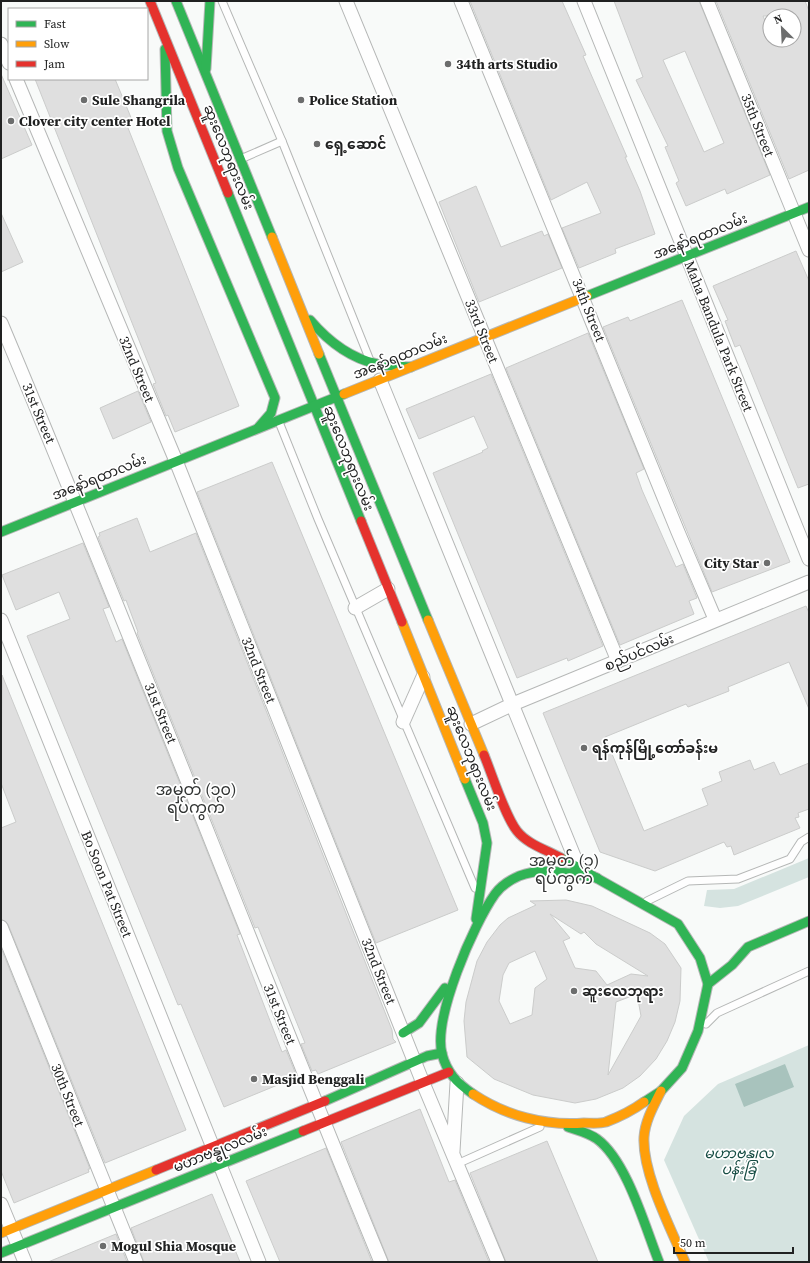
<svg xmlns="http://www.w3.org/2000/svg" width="810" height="1263" font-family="'Source Serif 4','Noto Sans Myanmar',serif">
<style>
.green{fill:#d5e3e0}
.water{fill:#a8c3bd}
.building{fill:#dfdfdf;stroke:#cbcccb;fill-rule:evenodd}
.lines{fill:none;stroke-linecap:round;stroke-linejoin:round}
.lane-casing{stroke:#b5b7b6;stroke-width:9}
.street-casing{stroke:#b5b7b6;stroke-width:15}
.fast-casing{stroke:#b5b7b6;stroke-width:11}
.slow-casing{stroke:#b5b7b6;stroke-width:11}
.jam-casing{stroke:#b5b7b6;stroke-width:11}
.lane{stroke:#fefefe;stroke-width:7}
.street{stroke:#fefefe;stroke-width:13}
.fast{stroke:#30b455;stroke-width:9}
.slow{stroke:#ff9f0a;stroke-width:9}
.jam{stroke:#e5322d;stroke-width:9}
.poi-dot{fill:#6c6d6d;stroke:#fff;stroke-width:1.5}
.labels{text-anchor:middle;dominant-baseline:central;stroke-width:3.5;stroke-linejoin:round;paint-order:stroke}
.poi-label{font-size:14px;font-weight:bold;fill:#202121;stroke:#fff;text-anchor:start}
.street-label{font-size:14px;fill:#202121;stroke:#fff}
.park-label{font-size:14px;font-style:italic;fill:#144b42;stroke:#fff}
.quarter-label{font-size:16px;fill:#313433;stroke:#fff}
</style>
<rect width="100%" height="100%" fill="#f8faf9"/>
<g class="green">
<path d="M809 858V877L738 906 720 908 704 906 707 890 734 889Z"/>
<path d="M809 1045V1262H709L664 1160 684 1116 718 1084Z"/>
</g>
<path class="water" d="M785 1064 794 1087 744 1107 735 1084Z"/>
<g class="building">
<path d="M470 1H562L586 55 583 56 627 157H625L640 191 655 234 615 249 616 253 579 268 562 228 601 213 587 182 551 200Z"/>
<path d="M614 1H699L770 175 727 194 725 189 686 206 676 183 679 181 665 147 668 146 636 80 643 77ZM685 51 724 143 704 152 663 60Z"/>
<path d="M716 1H805L809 11V170L789 179ZM763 16H794V40H770V32Z"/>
<path d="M1 74 32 145 1 159Z"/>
<path d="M35 79H115L132 120 126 123 239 406 175 432 168 415 166 416 153 384 156 383Z"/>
<path d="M476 186 501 247 542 231 544 236 548 234 562 268 479 302 439 202Z"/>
<path d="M1 213 23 262 1 272Z"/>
<path d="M796 251 809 281V484L798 488 740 345 735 347 725 321 728 320 713 286Z"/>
<path d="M682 300 790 562 712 592 603 327 628 317 630 321Z"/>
<path d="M588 333 644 469 636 473 642 490 676 567 683 564 697 598 689 601 694 614 620 645 506 368Z"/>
<path d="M491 374 603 646 568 661 567 658 517 678 433 473 483 452 482 451 488 448 474 416 419 439 406 409Z"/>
<path d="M138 391 151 422 113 439 100 408Z"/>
<path d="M272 462 458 910 376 943 197 492Z"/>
<path d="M137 518 150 552 196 533 392 1030 393 1039 396 1042 318 1074 316 1070 312 1071 301 1044 305 1043 258 927 255 928 137 633 138 632 126 600 124 601 98 537 100 536 99 533Z"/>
<path d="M83 543 109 607 103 609 116 642 122 639 240 934 237 935 282 1052 286 1050 297 1077 224 1107 181 1004 178 1005 27 636 70 619 59 592 16 610 2 575Z"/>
<path d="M806 606 809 613V709L789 662 728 687 729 691 688 707 686 704 605 737 644 831 708 805 702 789 722 781 719 772 750 760 754 770 774 762 780 775 809 763V809L798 813 799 817 795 818 800 828 734 855 731 846 727 847 724 842 655 871 600 852 543 713Z"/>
<path d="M2 675 186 1130 105 1163 8 924 1 919V828L16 822 1 783Z"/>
<path d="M566 900 592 906 650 933 665 944 681 968 680 1001 675 1022 667 1041 656 1059 640 1076 623 1088 596 1099 575 1103 533 1095 494 1079 467 1057 464 1021 466 1002 477 961 487 942 500 925 508 918 536 905 530 901ZM550 914 581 934 584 932 596 944 648 976 631 974 607 985 596 971 575 968 563 941 570 938ZM535 951 547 979 535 988 532 1015 510 1024 499 1001 503 975 509 963ZM637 994 641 1016 608 1075 616 1002Z"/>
<path d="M1 948 90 1169H88L89 1172 14 1203 1 1171Z"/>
<path d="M420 1109 449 1182 455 1180 489 1262H389L341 1142Z"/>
<path d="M547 1141 563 1179 598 1262H506L470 1173Z"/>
<path d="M326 1148 372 1262H280L246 1181Z"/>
<path d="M212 1194 240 1262H144L131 1228Z"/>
<path d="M116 1234 127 1262H48Z"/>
</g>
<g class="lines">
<g class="lane-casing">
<g id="lane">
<path d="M222 1 282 141 369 358"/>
<path d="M243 158 282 141"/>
<path d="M279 422 318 519 475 888"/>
<path d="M647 901 688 881 738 879 790 859 801 842 809 837"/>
<path d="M706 1024 717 1013 809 971"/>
<path d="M457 1164 540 1127"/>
</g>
</g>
<g class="street-casing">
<g id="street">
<path d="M346 1 618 661"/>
<path d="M461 1 678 532 715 619"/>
<path d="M584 1 809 559"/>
<path d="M707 1 809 250"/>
<path d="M1 44 9 63"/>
<path d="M16 79 176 461 423 1083 498 1262"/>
<path d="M1 323C132 634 252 950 381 1262"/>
<path d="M380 380 578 866"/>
<path d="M355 608 388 589"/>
<path d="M1 620 259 1262"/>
<path d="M403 722 423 677"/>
<path d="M471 724 513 704 809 582"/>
<path d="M1 927 136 1262"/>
<path d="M453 1151 457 1083"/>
<path d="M1 1204 25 1262"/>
</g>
</g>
<g class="fast-casing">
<g id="fast">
<path d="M176 1 272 237"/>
<path d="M165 49 167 131 178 168 275 398 271 413 258 428"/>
<path d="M206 69 210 1"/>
<path d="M228 193 361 521"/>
<path d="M587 296 809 207"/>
<path d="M310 320C328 341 349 358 377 364 388 366 400 366 411 367"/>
<path d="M319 354 428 620"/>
<path d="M1 532 344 394"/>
<path d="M465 779 483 823 487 843 476 919"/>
<path d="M561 858 678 924 700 958 708 984 698 1031 682 1068 661 1091 644 1102"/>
<path d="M708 984 732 965 748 947 809 921"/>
<path d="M403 1033 419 1023 445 988"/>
<path d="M473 1094C457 1083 447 1073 442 1054 433 1018 473 925 495 894 500 887 510 880 519 876 544 866 572 874 597 878"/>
<path d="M325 1101 427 1056 442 1053"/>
<path d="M568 1127C577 1130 589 1133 597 1139 627 1161 645 1227 659 1262"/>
<path d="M1 1253 303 1131"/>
</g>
</g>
<g class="slow-casing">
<g id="slow">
<path d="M272 237 319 354"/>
<path d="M344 394 587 296"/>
<path d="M428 620 484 755"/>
<path d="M402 622 465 779"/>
<path d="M661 1091C654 1105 645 1121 644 1137 642 1173 671 1229 685 1262"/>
<path d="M473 1094C506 1116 545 1126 584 1123 591 1123 599 1124 606 1122 619 1117 633 1110 644 1102"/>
<path d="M1 1233 156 1170"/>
</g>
</g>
<g class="jam-casing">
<g id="jam">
<path d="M150 1 228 193"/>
<path d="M361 521 402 622"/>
<path d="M484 755C492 774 505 816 517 831 527 844 547 850 561 858"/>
<path d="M303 1131 449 1072"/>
<path d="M156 1170 325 1101"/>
</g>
</g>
<use href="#lane" class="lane"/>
<use href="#street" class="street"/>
<use href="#fast" class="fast"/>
<use href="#slow" class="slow"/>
<use href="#jam" class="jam"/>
</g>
<g class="poi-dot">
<circle cx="448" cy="64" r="4"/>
<circle cx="84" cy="100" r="4"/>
<circle cx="301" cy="100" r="4"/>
<circle cx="11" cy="121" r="4"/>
<circle cx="317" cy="144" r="4"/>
<circle cx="767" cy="563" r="4"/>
<circle cx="584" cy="748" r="4"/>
<circle cx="574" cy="991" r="4"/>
<circle cx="254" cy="1079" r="4"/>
<circle cx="103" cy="1246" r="4"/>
</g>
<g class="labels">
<g class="poi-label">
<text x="456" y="64">34th arts Studio</text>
<text x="92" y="100">Sule Shangrila</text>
<text x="309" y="100">Police Station</text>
<text x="19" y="121">Clover city center Hotel</text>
<text x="325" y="144">ရှေ့ဆောင်</text>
<text x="759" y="563" text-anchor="end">City Star</text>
<text x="592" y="748">ရန်ကုန်မြို့တော်ခန်းမ</text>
<text x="582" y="991">ဆူးလေဘုရား</text>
<text x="262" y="1079">Masjid Benggali</text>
<text x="111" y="1246">Mogul Shia Mosque</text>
</g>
<g class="street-label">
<text transform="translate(758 125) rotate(68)">35th Street</text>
<text transform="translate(229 157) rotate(68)">ဆူးလေဘုရားလမ်း</text>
<text transform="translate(700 236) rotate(-22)">အနော်ရထာလမ်း</text>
<text transform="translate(589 310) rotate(68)">34th Street</text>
<text transform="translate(482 331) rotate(68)">33rd Street</text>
<text transform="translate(719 336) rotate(68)">Maha Bandula Park Street</text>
<text transform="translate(400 356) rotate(-22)">အနော်ရထာလမ်း</text>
<text transform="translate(137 369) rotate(67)">32nd Street</text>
<text transform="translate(39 413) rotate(67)">31st Street</text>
<text transform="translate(349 458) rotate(68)">ဆူးလေဘုရားလမ်း</text>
<text transform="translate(99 477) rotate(-22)">အနော်ရထာလမ်း</text>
<text transform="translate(639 652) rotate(-23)">စည်ပင်လမ်း</text>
<text transform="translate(259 670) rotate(68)">32nd Street</text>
<text transform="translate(161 713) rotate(68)">31st Street</text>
<text transform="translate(472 758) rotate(68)">ဆူးလေဘုရားလမ်း</text>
<text transform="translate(107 884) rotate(68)">Bo Soon Pat Street</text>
<text transform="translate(379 971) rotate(68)">32nd Street</text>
<text transform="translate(280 1014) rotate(68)">31st Street</text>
<text transform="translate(68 1095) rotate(68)">30th Street</text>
<text transform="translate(220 1149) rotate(-22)">မဟာဗန္ဓုလလမ်း</text>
</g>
<g class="park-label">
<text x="739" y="1153">မဟာဗန္ဓုလ<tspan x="739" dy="16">ပန်းခြံ</tspan></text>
</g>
<g class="quarter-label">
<text x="196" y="789">အမှတ် (၁၀)<tspan x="196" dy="18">ရပ်ကွက်</tspan></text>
<text x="564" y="860">အမှတ် (၁)<tspan x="564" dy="18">ရပ်ကွက်</tspan></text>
</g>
</g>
<rect width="810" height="1263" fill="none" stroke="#202121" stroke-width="4"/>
<rect x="8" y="8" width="140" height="72" fill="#ffffff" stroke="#a6a6a6"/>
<rect x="16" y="21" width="20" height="6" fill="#30b455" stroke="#a6a6a6"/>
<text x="44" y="28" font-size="12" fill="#202121">Fast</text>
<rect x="16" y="41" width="20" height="6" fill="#ff9f0a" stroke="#a6a6a6"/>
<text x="44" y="48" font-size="12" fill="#202121">Slow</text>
<rect x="16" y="61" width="20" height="6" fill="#e5322d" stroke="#a6a6a6"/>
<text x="44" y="68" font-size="12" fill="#202121">Jam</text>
<g transform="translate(782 28) rotate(336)"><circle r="19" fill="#ffffff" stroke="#a6a6a6"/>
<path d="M0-3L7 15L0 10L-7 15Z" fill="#6c6d6d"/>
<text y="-6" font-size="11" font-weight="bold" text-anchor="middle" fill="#202121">N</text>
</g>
<path d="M674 1247v6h119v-6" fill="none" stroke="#202121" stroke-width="2"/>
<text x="680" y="1247" font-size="12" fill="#202121" stroke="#ffffff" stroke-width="3" paint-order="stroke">50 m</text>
</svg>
